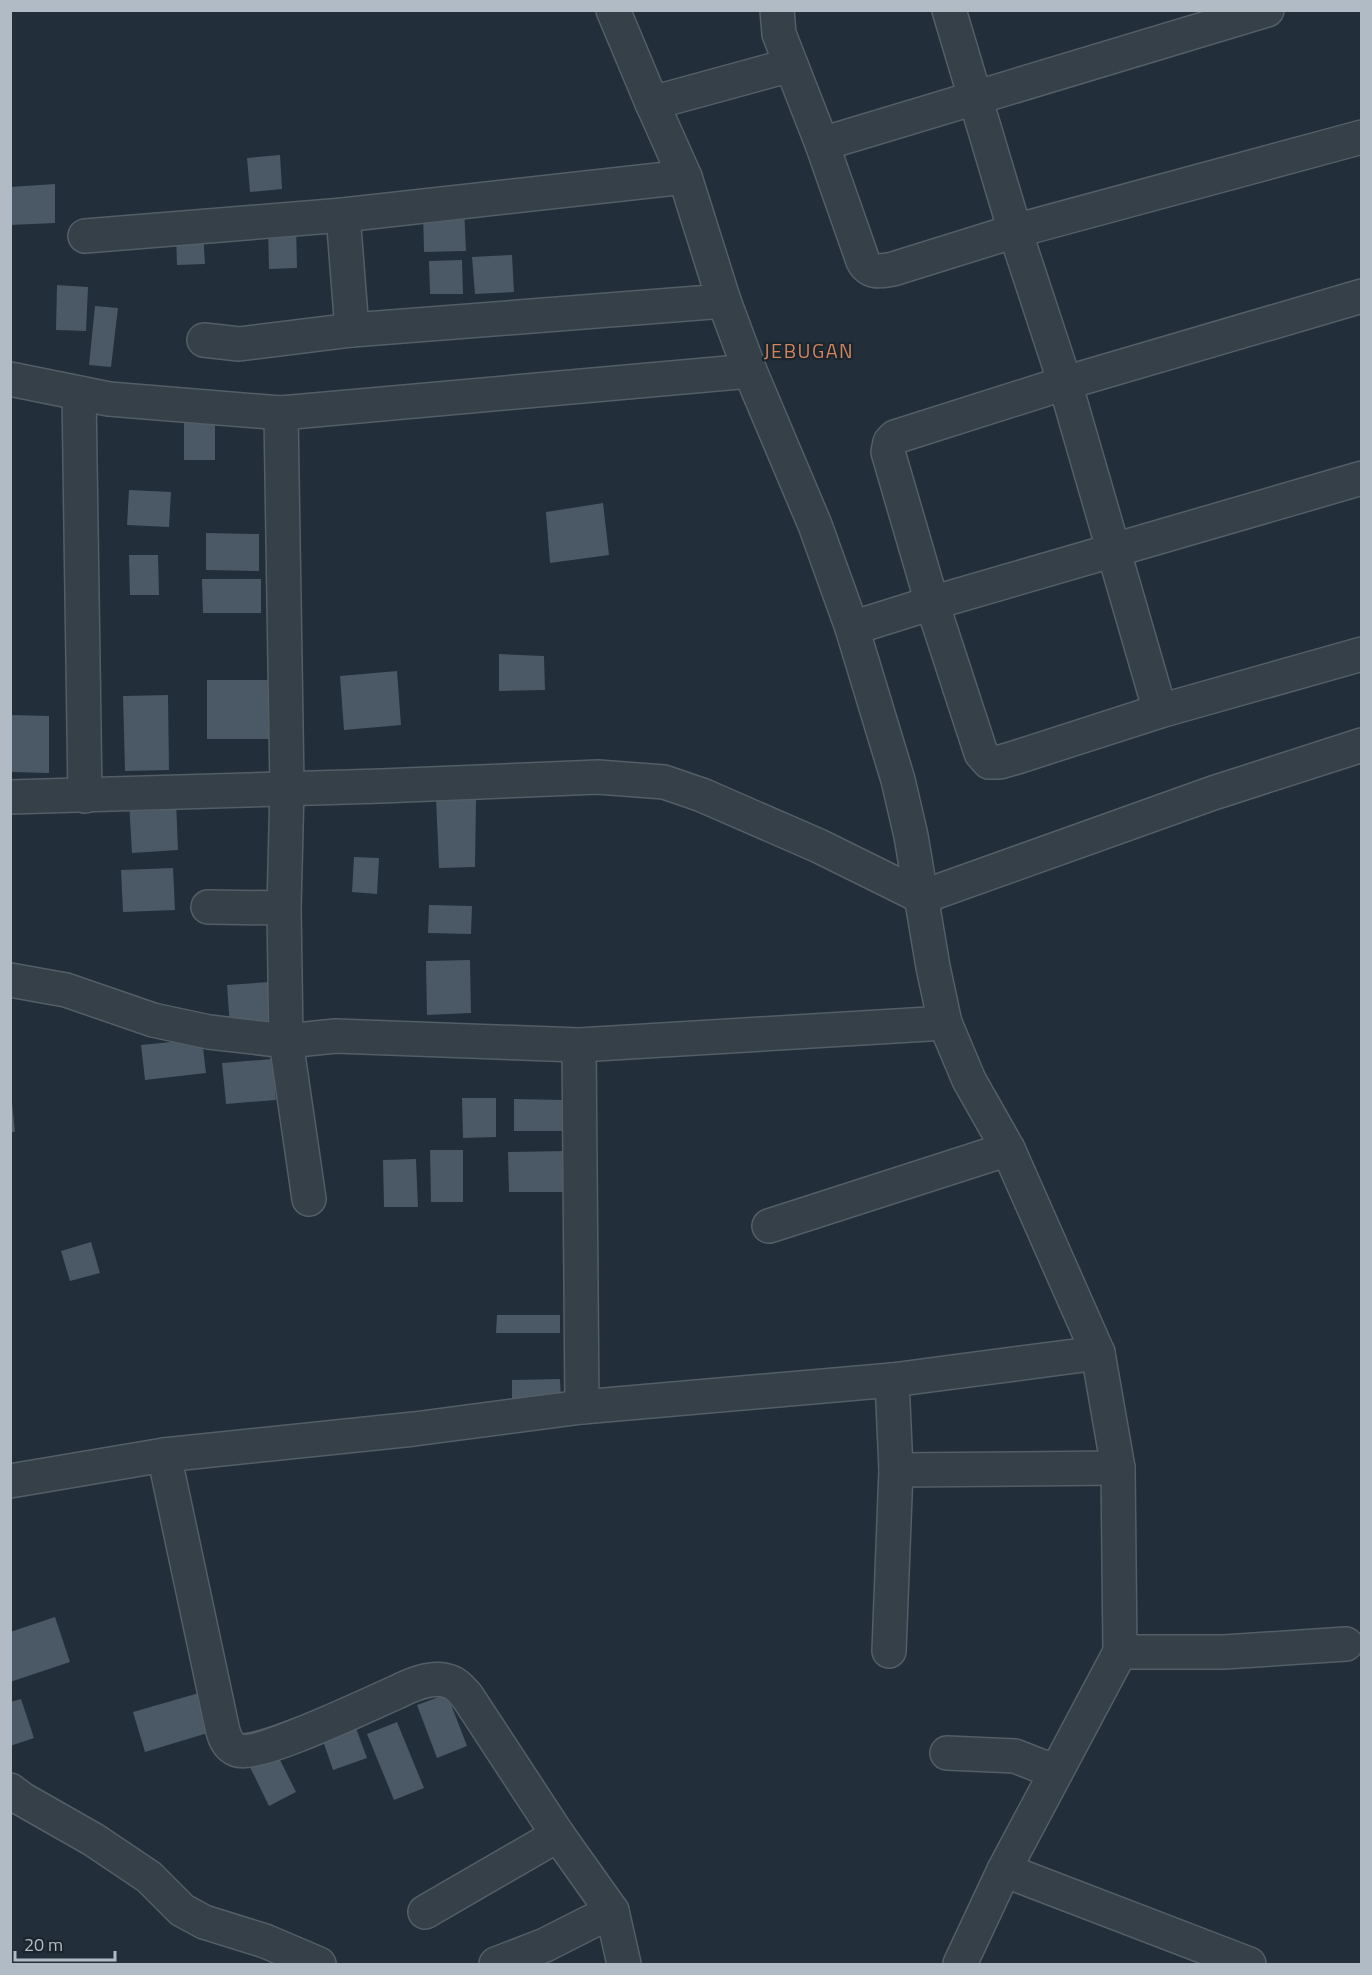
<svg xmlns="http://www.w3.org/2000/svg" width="1372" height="1975" font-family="'Titillium Web',sans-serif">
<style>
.building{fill:#4a5965}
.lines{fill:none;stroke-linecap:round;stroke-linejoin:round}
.minor-casing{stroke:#535e67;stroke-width:36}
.minor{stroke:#354049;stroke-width:33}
.labels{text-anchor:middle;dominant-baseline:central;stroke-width:4.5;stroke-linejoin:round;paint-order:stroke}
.quarter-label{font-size:20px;letter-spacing:1.5px;fill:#d1855f;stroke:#1b252e}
</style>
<rect width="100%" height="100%" fill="#222e39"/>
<g class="building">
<path d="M280 155 282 189 250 192 247 158Z"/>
<path d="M55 184V223L10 225V187Z"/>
<path d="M464 207 466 251 424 252 423 209Z"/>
<path d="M268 226H296L297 268 269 269Z"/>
<path d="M203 232 205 264 177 265 176 234Z"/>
<path d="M512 255 514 292 475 294 472 257Z"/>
<path d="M462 260 463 294H430L429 261Z"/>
<path d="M57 285 88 287 86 331 56 330Z"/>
<path d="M95 306 118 308 111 367 89 365Z"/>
<rect x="184" y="419" width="31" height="41"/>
<path d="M129 490 171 492 169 527 127 525Z"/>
<path d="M603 503 609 555 550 563 546 512Z"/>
<path d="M206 533 259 534V571L206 570Z"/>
<path d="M129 555H158L159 595H130Z"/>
<path d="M202 579H261V613H203Z"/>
<path d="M499 654 544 656 545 690 499 691Z"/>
<path d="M397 671 401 725 344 730 340 676Z"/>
<path d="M207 680H275L276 739H207Z"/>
<path d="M168 695 169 770 125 771 123 696Z"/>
<path d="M10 715 49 716V773L10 772Z"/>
<path d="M436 797 476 798 475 867 439 868Z"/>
<path d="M176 800 178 850 132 853 129 801Z"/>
<path d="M354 857 379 858 377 894 352 892Z"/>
<path d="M173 868 175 910 123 912 121 870Z"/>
<path d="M429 905 472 906 471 934 428 933Z"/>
<path d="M470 960 471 1013 427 1015 426 961Z"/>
<path d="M269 982 272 1024 230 1027 227 985Z"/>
<path d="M202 1039 206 1073 145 1080 141 1045Z"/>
<path d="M272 1059 276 1100 226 1104 222 1063Z"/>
<path d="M462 1098H496V1137L463 1138Z"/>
<path d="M514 1099 563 1100 562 1131H514Z"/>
<path d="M10 1102H12L15 1132H10Z"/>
<path d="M430 1150H463V1202H431Z"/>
<path d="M566 1151V1192H509L508 1152Z"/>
<path d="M416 1159 418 1207H384L383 1160Z"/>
<path d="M91 1242 100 1273 70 1281 61 1251Z"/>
<path d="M497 1315H560V1333H496Z"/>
<path d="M560 1379 561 1401 512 1402V1380Z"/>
<path d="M55 1617 70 1662 10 1682V1632Z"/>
<path d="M199 1693 211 1732 145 1752 133 1712Z"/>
<path d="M447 1694 467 1746 437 1758 417 1705Z"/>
<path d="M21 1699 34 1738 10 1746V1702Z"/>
<path d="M353 1720 367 1758 333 1770 320 1732Z"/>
<path d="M397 1722 424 1788 394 1800 367 1734Z"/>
<path d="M275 1750 296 1792 269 1806 248 1763Z"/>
</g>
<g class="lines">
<g class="minor-casing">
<g id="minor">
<path d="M613 10 652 103 685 177 724 301 750 371 815 525 852 628 898 780 911 836 933 967 945 1023 969 1080 1008 1149 1098 1353 1118 1468 1120 1652 1004 1870 960 1964"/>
<path d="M777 10 779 34 822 144 863 261C870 274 881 271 893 269L1015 231 1362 137"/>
<path d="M949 10 1015 231 1065 383 1160 711"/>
<path d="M652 103 791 65"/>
<path d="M822 144 1267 10"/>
<path d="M343 215 352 330"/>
<path d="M85 236 343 215 685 177"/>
<path d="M1362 296 1065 383 895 437 890 442 888 452 932 603 981 753 989 762H1000L1014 758 1160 711 1362 654"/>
<path d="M204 340 239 344 352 330 724 301"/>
<path d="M10 379 109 399 281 413 750 371"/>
<path d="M79 394 85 796"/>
<path d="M281 413 287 788 284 908 286 1041 309 1199"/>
<path d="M852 628 932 603 1362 478"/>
<path d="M10 797 381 786 598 777 664 782 702 795 819 846 922 897 1213 793 1362 745"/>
<path d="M208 907 284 908"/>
<path d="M10 980 66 990 153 1020 209 1032 286 1041 336 1036 579 1045 945 1023"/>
<path d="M579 1045 582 1407"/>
<path d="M769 1226 1008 1149"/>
<path d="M164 1455 222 1727C224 1736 227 1746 237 1750 258 1758 371 1703 397 1692 412 1684 436 1674 453 1683 459 1686 463 1692 467 1696L558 1835 612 1911 624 1964"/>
<path d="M896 1470 1118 1468"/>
<path d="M10 1481 164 1455 414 1429 582 1407 892 1380 1098 1353"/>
<path d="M889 1651 896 1470 892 1380"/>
<path d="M1120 1652H1224L1346 1644"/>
<path d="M947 1753 1015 1756 1056 1772"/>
<path d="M10 1790 22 1799 94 1840 149 1877 182 1910 204 1922 265 1941 319 1964"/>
<path d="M1004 1870 1249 1964"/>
<path d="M425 1912 558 1835"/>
<path d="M496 1964 545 1945 612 1911"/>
</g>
</g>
<use href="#minor" class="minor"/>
</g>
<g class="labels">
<g class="quarter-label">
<text x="809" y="350">JEBUGAN</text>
</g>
</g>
<rect width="1372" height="1975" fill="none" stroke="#b0bbc6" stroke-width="24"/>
<path d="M15 1951v9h100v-9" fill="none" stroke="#b0bbc6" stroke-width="3"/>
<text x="24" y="1951" font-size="18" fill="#b0bbc6" stroke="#1b252e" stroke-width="4.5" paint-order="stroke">20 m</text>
</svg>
